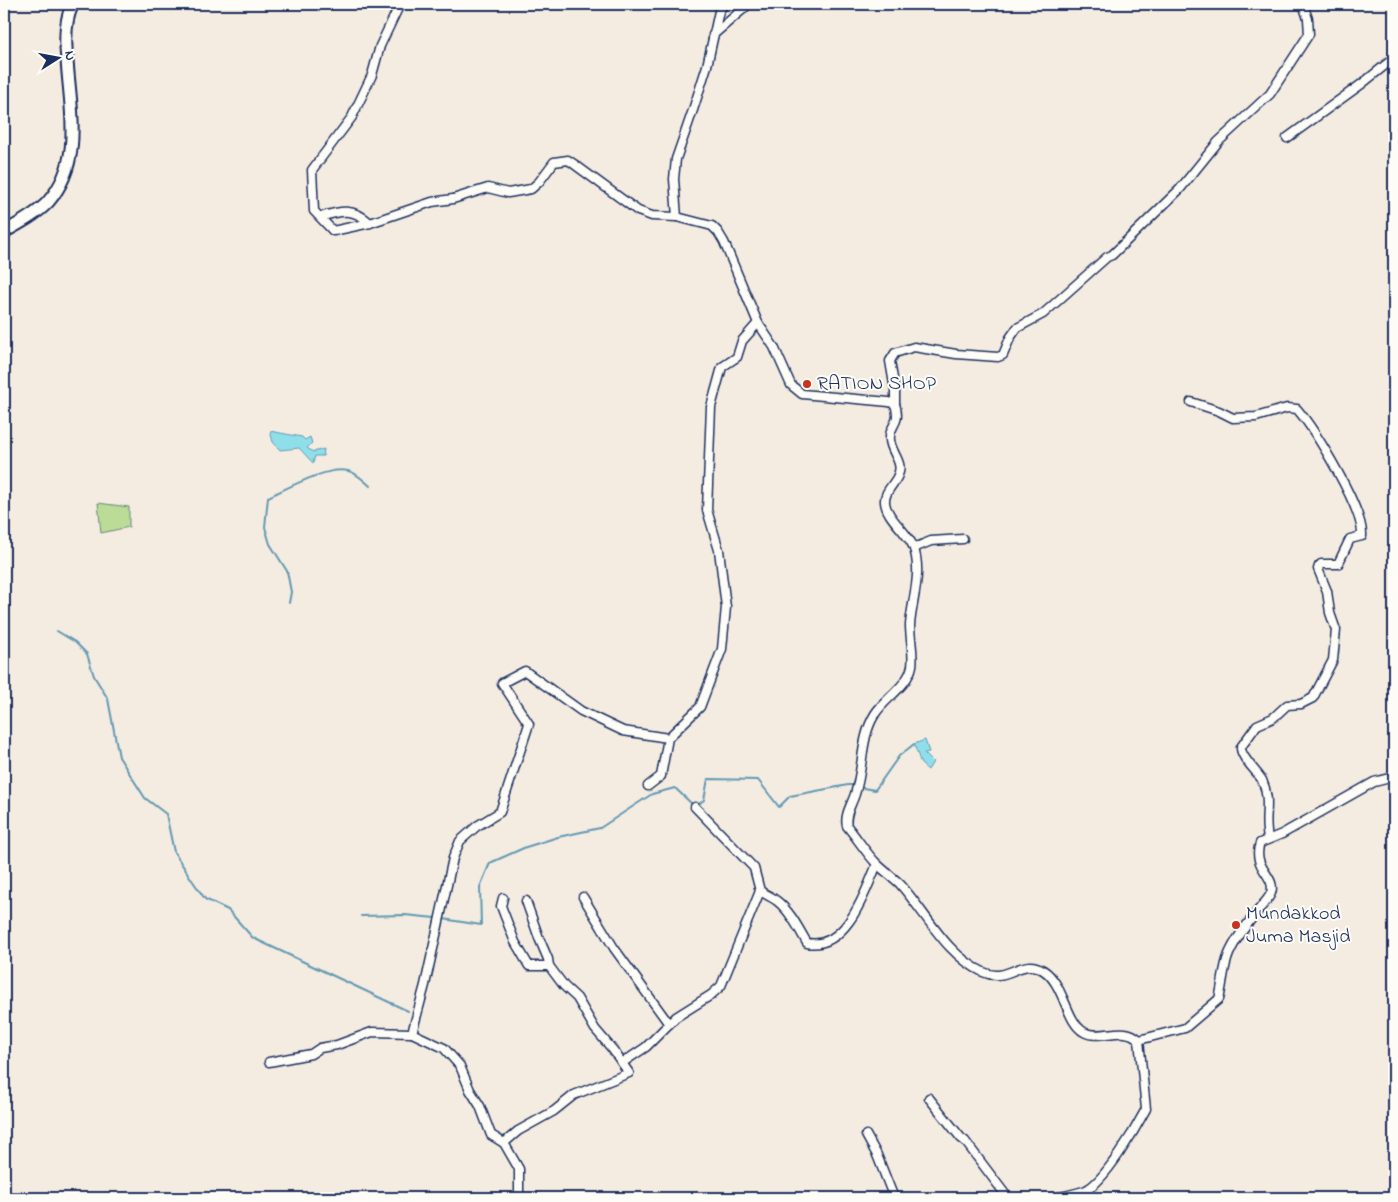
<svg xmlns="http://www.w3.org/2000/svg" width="1398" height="1202" font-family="'Indie Flower',sans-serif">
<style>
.green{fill:#badc96;stroke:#6a867a}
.water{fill:#8fdfeb;stroke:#6199b3}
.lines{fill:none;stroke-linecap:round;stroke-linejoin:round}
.stream{stroke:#6199b3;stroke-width:2}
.minor-casing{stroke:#1b2f5e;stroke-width:11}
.secondary-casing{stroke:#1b2f5e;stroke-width:15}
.minor{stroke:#fdfcf7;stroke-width:8}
.secondary{stroke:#fdfcf7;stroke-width:11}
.poi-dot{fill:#c8321e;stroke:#fdfcf7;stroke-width:2}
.labels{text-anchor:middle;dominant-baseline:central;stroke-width:4;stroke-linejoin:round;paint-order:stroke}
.poi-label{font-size:20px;fill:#1b2f5e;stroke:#fdfcf7;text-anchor:start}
</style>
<rect width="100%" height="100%" fill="#f5ece1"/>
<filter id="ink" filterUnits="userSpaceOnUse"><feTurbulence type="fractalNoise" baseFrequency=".02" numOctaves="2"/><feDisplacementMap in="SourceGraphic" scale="10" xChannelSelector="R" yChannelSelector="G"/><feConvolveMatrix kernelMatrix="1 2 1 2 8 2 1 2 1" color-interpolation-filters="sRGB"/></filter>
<g filter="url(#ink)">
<path class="green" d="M98 503 129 507V527L101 533Z"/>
<g class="water">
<path d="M270 431 302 437 305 440 310 437 312 443 307 448 313 452 324 449 323 456H315L313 463 299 448 280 450 273 442Z"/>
<path d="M925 740 929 752 924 753 933 762 928 770 921 764 914 744Z"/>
</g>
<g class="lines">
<g class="stream">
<path d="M289 603 291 592 287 571 270 544 265 527 268 497C288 488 327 466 348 471 356 472 364 481 370 486"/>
<path d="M57 631 75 642 87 654 94 676 108 699 119 757 145 798 166 814 174 852 192 880 205 899 228 910 253 938 408 1011"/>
<path d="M863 788 875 790 899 756 914 744"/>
<path d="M696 806 704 800 708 779 758 780 779 807 790 796 848 785H851"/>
<path d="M361 916 405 915 435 918"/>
<path d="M443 919 481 925 480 887 490 863 526 847 558 837 600 828 652 794 675 788 693 805"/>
</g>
<g class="minor-casing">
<g id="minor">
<path d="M400 4 380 46 372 75 352 117 312 170 314 211 333 231 370 223 432 202 453 199 488 188 508 193 531 189 539 182 554 162 568 160 574 164 638 211 652 216 677 217"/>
<path d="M724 4 719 11 707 66 693 110 676 159 674 179 677 217 712 226 718 232 724 242 758 323 774 347 791 385 802 394 889 402 895 404C902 426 888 424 890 440 891 453 904 462 898 475 895 484 884 491 885 502 886 517 907 532 913 546 923 572 912 599 910 625 910 639 914 653 912 666 908 686 885 698 875 714 860 738 864 767 855 794 852 804 844 815 847 826 857 838 866 853 877 864 884 871 893 877 900 884 926 913 946 955 983 972 1009 984 1021 956 1043 970 1064 983 1066 1022 1084 1032 1100 1041 1125 1024 1139 1040"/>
<path d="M713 35 749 4"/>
<path d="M1287 138 1363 83 1394 58"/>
<path d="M320 217C340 211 353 207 370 223"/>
<path d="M1191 402 1219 411 1233 418 1256 417 1287 408 1297 409C1315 430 1364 510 1362 536L1350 539 1338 564H1321L1319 566 1318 569 1327 591 1330 613 1336 630 1333 660 1313 698 1301 704 1287 705 1273 718 1257 725 1241 747C1240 757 1256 770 1262 780 1272 802 1263 816 1268 838"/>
<path d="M895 404V390L890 361 895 353 914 347 956 354 998 357 1003 355 1010 338 1017 328 1043 314 1107 257 1112 255 1180 189 1218 142 1270 94 1309 34 1308 19 1303 4"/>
<path d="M914 548 931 541 963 539"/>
<path d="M648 786 661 776 668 738"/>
<path d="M760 891C765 894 772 897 777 901 790 911 799 929 807 943 846 950 865 893 877 864"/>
<path d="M583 897 614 948 669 1024"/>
<path d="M503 898 501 906 515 942 529 966H549L564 986 577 998 595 1029 613 1050 629 1073 574 1095 554 1111 518 1131 504 1143"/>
<path d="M526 901 539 938 548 959 549 966"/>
<path d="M269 1062 311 1054 320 1048 337 1045 372 1032 412 1033"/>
<path d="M622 1063 646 1047 676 1017 711 995 721 986 760 891 754 868 695 807"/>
<path d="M929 1098 961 1138 965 1141 1008 1198"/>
<path d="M866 1135 877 1155 894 1198"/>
<path d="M521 1198 519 1192V1169L504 1143 491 1135 480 1106 470 1090 460 1066 444 1048 412 1033 425 985 453 858 460 841 477 826 500 812 529 724 502 683 525 671 581 711 623 731 668 738 700 707 722 649 726 607 719 550 707 510 711 407 722 367 737 357 742 341 758 323"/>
<path d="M1053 1198C1064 1196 1076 1194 1086 1190 1105 1181 1136 1128 1146 1109L1139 1040 1185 1028 1219 999C1223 984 1223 968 1229 954 1235 940 1248 923 1257 912 1261 906 1269 899 1271 893 1277 876 1251 868 1260 843L1282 834 1374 782 1394 777"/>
</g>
</g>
<g class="secondary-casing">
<path id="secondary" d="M4 232C18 224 36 215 48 202 84 161 70 109 67 60 65 42 64 20 73 4"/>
</g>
<use href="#minor" class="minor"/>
<use href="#secondary" class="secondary"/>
</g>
</g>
<g class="poi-dot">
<circle cx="807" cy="384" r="5"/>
<circle cx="1236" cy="925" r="5"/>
</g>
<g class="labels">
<g class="poi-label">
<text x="817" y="384">RATION SHOP</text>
<text x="1246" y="914">Mundakkod<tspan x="1246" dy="23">Juma Masjid</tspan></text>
</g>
</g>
<rect width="1398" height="1202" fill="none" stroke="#fdfcf7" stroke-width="20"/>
<rect x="10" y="10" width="1378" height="1182" fill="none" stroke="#1b2f5e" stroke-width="2" filter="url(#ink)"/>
<g transform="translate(58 58) rotate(79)" stroke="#fdfcf7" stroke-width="4" paint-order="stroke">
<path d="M0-4L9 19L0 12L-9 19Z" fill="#1b2f5e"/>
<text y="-8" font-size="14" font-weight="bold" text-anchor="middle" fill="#1b2f5e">N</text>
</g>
</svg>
